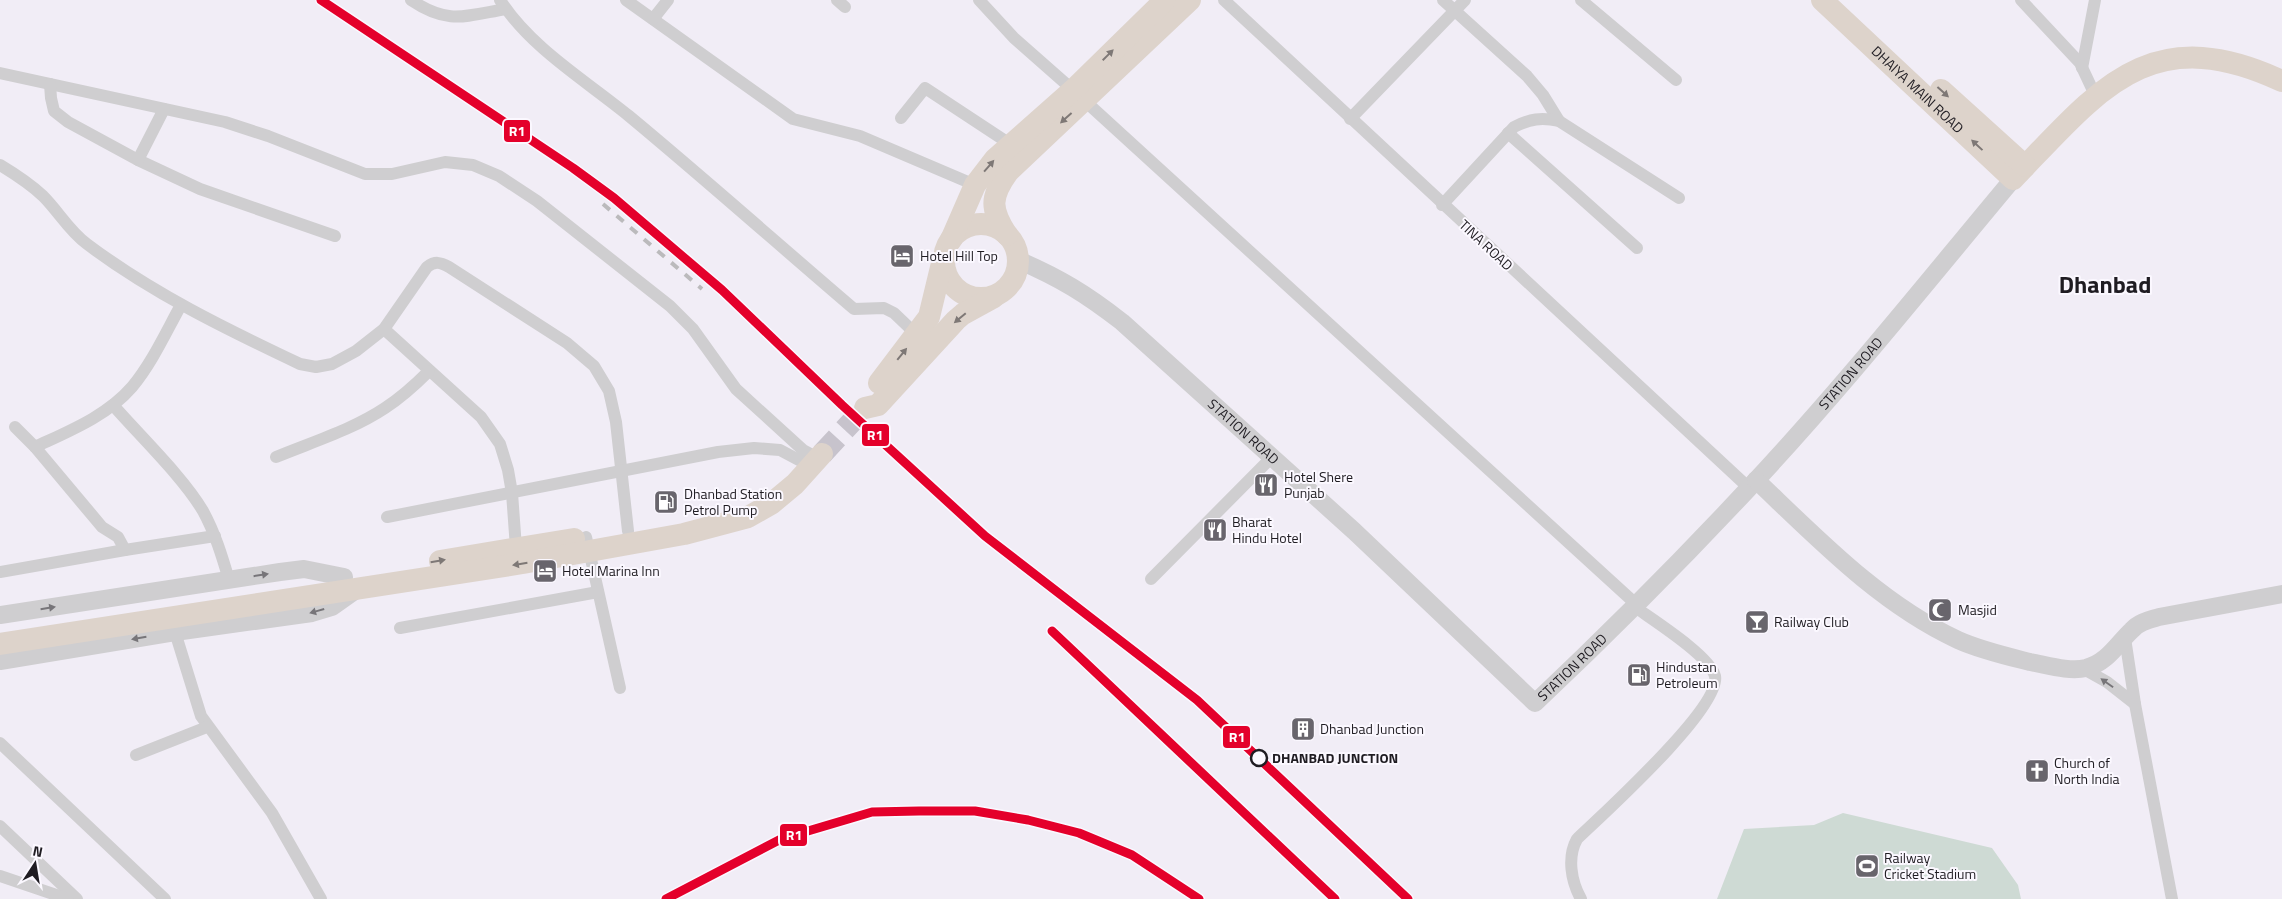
<svg xmlns="http://www.w3.org/2000/svg" width="2282" height="899" viewBox="0 0 2282 899" font-family="'Titillium Web',sans-serif">
<rect width="100%" height="100%" fill="#f1edf6"/>
<!-- green -->
<path fill="#cedad4" d="M1843,813L1992,848L2018,885L2021,899H1717L1744,829L1814,825Z"/>
<g fill="none" stroke-linecap="round" stroke-linejoin="round">
<!-- highway-tunnel -->
<path stroke="#c7c3cc" stroke-width="22" stroke-dasharray="22 11" stroke-linecap="butt" d="M822,454L861,412"/>
<!-- street -->
<g stroke="#cfced0" stroke-width="12">
<path d="M411,0C448,25 465,16 506,9"/>
<path d="M500,0C531,48 585,80 629,116C705,179 779,245 854,309L884,308L894,313L917,335"/>
<path d="M626,0L793,119L860,136L975,185"/>
<path d="M837,0L845,7"/>
<path d="M979,0L1014,38L1073,90"/>
<path d="M1224,0L1749,488"/>
<path d="M1443,0L1527,76L1543,95L1559,121"/>
<path d="M1581,0L1676,80"/>
<path d="M2021,0L2080,63L2095,95"/>
<path d="M653,19L668,0"/>
<path d="M2082,68L2095,0"/>
<path d="M0,73L225,122L268,136L365,174H392L445,162L473,165L499,176L537,201L670,306L693,329L736,389L803,450L818,458"/>
<path d="M50,84L51,98L54,111L68,122L138,160L200,189L335,236"/>
<path d="M1085,101L1637,605"/>
<path d="M901,118L925,88L1010,144"/>
<path d="M1350,119L1465,0"/>
<path d="M1508,133L1637,248"/>
<path d="M138,160L164,109"/>
<path d="M0,165C15,174 30,184 43,196C59,212 69,231 87,244C152,293 226,329 300,364L316,367L332,364L356,351L384,329L427,267C435,261 440,262 449,267L567,343L594,366L609,391L616,422L628,531"/>
<path d="M1442,205L1514,127C1530,119 1541,117 1559,121L1679,198"/>
<path d="M384,329L481,417L500,444L508,470L512,493L516,548"/>
<path d="M113,405C140,436 183,477 203,511C215,533 222,556 229,580"/>
<path d="M35,447C69,431 107,416 132,387C152,363 166,332 181,305"/>
<path d="M276,457C312,442 352,430 385,408C402,397 415,385 429,371"/>
<path d="M387,517L718,452L754,448L780,450L812,467"/>
<path d="M586,537L620,688"/>
<path d="M125,550L215,536"/>
<path d="M0,572L125,550L118,537L102,527L35,447L15,427"/>
<path d="M1151,579L1273,456"/>
<path d="M400,628L598,592"/>
<path d="M175,632L201,716L272,813L321,899"/>
<path d="M2082,668L2107,682L2135,704L2125,638"/>
<path d="M2135,704L2172,899"/>
<path d="M0,743L165,899"/>
<path d="M136,755L207,727"/>
<path d="M0,826L77,899"/>
<path d="M0,876L68,899"/>
<path d="M1581,899C1571,881 1567,857 1577,839C1602,815 1722,707 1715,676C1710,656 1653,620 1635,607"/>
</g>
<!-- secondary -->
<g stroke="#cfced0" stroke-width="18">
<path id="s1" d="M1018,260C1060,278 1086,294 1122,322L1354,531L1535,703C1608,634 1679,563 1748,489C1841,390 1926,283 2013,179"/>
<path d="M1756,480C1817,538 1880,604 1958,640C1980,650 2006,656 2030,662C2047,665 2069,672 2086,668C2108,662 2117,644 2132,630C2139,622 2149,620 2159,617L2282,594"/>
<path d="M0,615L280,572L304,569L344,577"/>
<path d="M0,661L175,632L312,613L332,607L356,590"/>
</g>
<!-- highway -->
<g stroke="#ddd3cb" stroke-width="22">
<path id="s2" d="M1822,0L2013,179C2099,90 2149,19 2282,81"/>
<path d="M1941,90L2025,166"/>
<circle cx="981" cy="261" r="37"/>
<path d="M1007,235C990,209 990,197 1008,172L1190,0"/>
<path d="M951,240L975,185L995,159L1073,90L1165,0"/>
<path d="M879,383L929,317L943,259"/>
<path d="M865,408L878,405L956,320L963,314L994,297"/>
<path d="M440,561L574,539"/>
<path d="M0,644L523,563L684,534L748,517L771,504L795,484L822,454"/>
</g>
<!-- rail -->
<g stroke="#bbbabc" stroke-width="4" stroke-dasharray="9 9" stroke-linecap="butt">
<path d="M603,204L702,289"/>
<path d="M985,536L1197,700L1408,899"/>
<path d="M666,899L781,839L872,812L919,811H975L1028,820L1079,833L1132,855L1199,899"/>
</g>
<defs>
<g id="rail-1">
<path d="M321,0L573,168L614,198L722,290L842,405L985,536L1197,700L1408,899"/>
<path d="M1052,631L1335,899"/>
<path d="M666,899L781,839L872,812L919,811H975L1028,820L1079,833L1132,855L1199,899"/>
</g>
</defs>
<!-- rail-1 casing -->
<use href="#rail-1" stroke="#fbf8ff" stroke-width="12"/>
<!-- rail-1 -->
<use href="#rail-1" stroke="#e4002b" stroke-width="9"/>
</g>
<!-- one-way arrows -->
<defs><path id="oneway-solid" d="M-6-.8H1V-3.2L6.5 0L1 3.2V.8H-6Z" transform="scale(1.25)"/></defs>
<g fill="#7e7876">
<use href="#oneway-solid" transform="translate(1108 55) rotate(-45)"/>
<use href="#oneway-solid" transform="translate(1943 92) rotate(42)"/>
<use href="#oneway-solid" transform="translate(1066 118) rotate(138)"/>
<use href="#oneway-solid" transform="translate(1977 145) rotate(-137)"/>
<use href="#oneway-solid" transform="translate(989 166) rotate(-49)"/>
<use href="#oneway-solid" transform="translate(960 318) rotate(140)"/>
<use href="#oneway-solid" transform="translate(902 354) rotate(-51)"/>
<use href="#oneway-solid" transform="translate(438 561) rotate(-10)"/>
<use href="#oneway-solid" transform="translate(520 564) rotate(171)"/>
</g>
<g fill="#777579">
<use href="#oneway-solid" transform="translate(261 575) rotate(-9)"/>
<use href="#oneway-solid" transform="translate(48 608) rotate(-9)"/>
<use href="#oneway-solid" transform="translate(317 611) rotate(164)"/>
<use href="#oneway-solid" transform="translate(139 638) rotate(170)"/>
<use href="#oneway-solid" transform="translate(2107 683) rotate(-145)"/>
</g>
<!-- icons -->
<defs>
<symbol id="hotel-square" viewBox="-11 -11 22 22"><rect x="-9" y="-9" width="18" height="18" rx="4" fill="#68656c" stroke="#fbf8ff"/><path d="M-6-4.5h1.5V1H6V5H4.5V3h-9V5H-6ZM-4 0a1.8 1.8 0 1 1 3.6 0ZM.5 0V-2.5h3Q6-2.5 6 0Z" fill="#fff"/></symbol>
<symbol id="restaurant-square" viewBox="-11 -11 22 22"><rect x="-9" y="-9" width="18" height="18" rx="4" fill="#68656c" stroke="#fbf8ff"/><path d="M-5-6h1v4h1v-4h1v4h1v-4h1v5L-1.5 .5V6h-2V.5L-5-1ZM5-6V6H3V1.5H1.5Q1.5-4 5-6Z" fill="#fff"/></symbol>
<symbol id="fuel-square" viewBox="-11 -11 22 22"><rect x="-9" y="-9" width="18" height="18" rx="4" fill="#68656c" stroke="#fbf8ff"/><path d="M-5.5-6h7V0h2V4h1.3V-2.5L3-4.5l.8-.8L6-3V5H2.5V1h-1V6h-7ZM-4.2-4.7v3.2H.2V-4.7Z" fill="#fff"/></symbol>
<symbol id="mosque-square" viewBox="-11 -11 22 22"><rect x="-9" y="-9" width="18" height="18" rx="4" fill="#68656c" stroke="#fbf8ff"/><path d="M3.5-4.9A6 6 0 1 0 3.5 4.9A5 5 0 1 1 3.5-4.9Z" fill="#fff"/></symbol>
<symbol id="bar-square" viewBox="-11 -11 22 22"><rect x="-9" y="-9" width="18" height="18" rx="4" fill="#68656c" stroke="#fbf8ff"/><path d="M-6-5H6L.8 .8V4.5H3.5V6h-7V4.5H-.8V.8Z" fill="#fff"/></symbol>
<symbol id="building-square" viewBox="-11 -11 22 22"><rect x="-9" y="-9" width="18" height="18" rx="4" fill="#68656c" stroke="#fbf8ff"/><path d="M-4-6H4V6H1V3H-1V6H-4ZM-2.5-4.3h1.7v1.8h-1.7ZM.8-4.3h1.7v1.8H.8ZM-2.5-1h1.7V.8h-1.7ZM.8-1h1.7V.8H.8Z" fill="#fff"/></symbol>
<symbol id="church-square" viewBox="-11 -11 22 22"><rect x="-9" y="-9" width="18" height="18" rx="4" fill="#68656c" stroke="#fbf8ff"/><path d="M-1.2-6h2.4v3.5h3.3v2.4h-3.3V6h-2.4V-.1h-3.3v-2.4h3.3Z" fill="#fff"/></symbol>
<symbol id="stadium-square" viewBox="-11 -11 22 22"><rect x="-9" y="-9" width="18" height="18" rx="4" fill="#68656c" stroke="#fbf8ff"/><path d="M0-5a6.5 5 0 1 0 0 10a6.5 5 0 1 0 0-10ZM-3.5-1.8h7v3.6h-7Z" fill="#fff"/></symbol>
</defs>
<g fill-rule="evenodd">
<use href="#hotel-square" x="888" y="242" width="28" height="28"/>
<use href="#restaurant-square" x="1252" y="471" width="28" height="28"/>
<use href="#fuel-square" x="652" y="488" width="28" height="28"/>
<use href="#restaurant-square" x="1201" y="516" width="28" height="28"/>
<use href="#hotel-square" x="531" y="557" width="28" height="28"/>
<use href="#mosque-square" x="1926" y="596" width="28" height="28"/>
<use href="#bar-square" x="1743" y="608" width="28" height="28"/>
<use href="#fuel-square" x="1625" y="661" width="28" height="28"/>
<use href="#building-square" x="1289" y="715" width="28" height="28"/>
<use href="#church-square" x="2023" y="757" width="28" height="28"/>
<use href="#stadium-square" x="1853" y="852" width="28" height="28"/>
</g>
<!-- markers -->
<circle fill="#fbf8ff" stroke="#1f1c22" stroke-width="2.5" cx="1259" cy="758" r="8"/>
<g text-anchor="middle" stroke-width="4" stroke-linejoin="round" paint-order="stroke">
<!-- street labels -->
<g font-size="14" fill="#1f1c22" stroke="#fbf8ff">
<text dy="5" stroke="none"><textPath href="#s2" startOffset="131">DHAIYA MAIN ROAD</textPath></text>
<text transform="translate(1486 245) rotate(43)" y="5">TINA ROAD</text>
<text dy="5" stroke="none"><textPath href="#s1" startOffset="1140">STATION ROAD</textPath></text>
<text dy="5" stroke="none"><textPath href="#s1" startOffset="285">STATION ROAD</textPath></text>
<text dy="5" stroke="none"><textPath href="#s1" startOffset="735">STATION ROAD</textPath></text>
</g>
<!-- poi labels -->
<g font-size="14" fill="#1f1c22" stroke="#fbf8ff" text-anchor="start">
<text x="920" y="261">Hotel Hill Top</text>
<text x="1284" y="482">Hotel Shere<tspan x="1284" dy="16">Punjab</tspan></text>
<text x="684" y="499">Dhanbad Station<tspan x="684" dy="16">Petrol Pump</tspan></text>
<text x="1232" y="527">Bharat<tspan x="1232" dy="16">Hindu Hotel</tspan></text>
<text x="562" y="576">Hotel Marina Inn</text>
<text x="1958" y="615">Masjid</text>
<text x="1774" y="627">Railway Club</text>
<text x="1656" y="672">Hindustan<tspan x="1656" dy="16">Petroleum</tspan></text>
<text x="1320" y="734">Dhanbad Junction</text>
<text x="2054" y="768">Church of<tspan x="2054" dy="16">North India</tspan></text>
<text x="1884" y="863">Railway<tspan x="1884" dy="16">Cricket Stadium</tspan></text>
</g>
<!-- stop labels -->
<g font-size="14" font-weight="bold" fill="#1f1c22" stroke="#fbf8ff" text-anchor="start">
<text x="1272" y="763">DHANBAD JUNCTION</text>
</g>
<!-- town labels -->
<g font-size="24" font-weight="bold" fill="#1f1c22" stroke="#fbf8ff">
<text x="2105" y="293">Dhanbad</text>
</g>
</g>
<g stroke="#fbf8ff" stroke-width="2">
<rect x="503" y="119" width="28" height="24" rx="5" fill="#e4002b"/>
<rect x="861" y="423" width="29" height="24" rx="5" fill="#e4002b"/>
<rect x="1222" y="725" width="29" height="24" rx="5" fill="#e4002b"/>
<rect x="779" y="823" width="29" height="24" rx="5" fill="#e4002b"/>
</g>
<g font-size="14" text-anchor="middle" font-weight="bold" fill="#fff">
<text x="517" y="136">R1</text>
<text x="875" y="440">R1</text>
<text x="1237" y="742">R1</text>
<text x="794" y="840">R1</text>
</g>
<!-- north arrow -->
<g transform="translate(35 864) rotate(12)" stroke="#fbf8ff" stroke-width="4" paint-order="stroke">
<path d="M0-4L9 19L0 12L-9 19Z" fill="#1f1c22"/>
<text y="-8" font-size="14" font-weight="bold" text-anchor="middle" fill="#1f1c22">N</text>
</g>
</svg>
